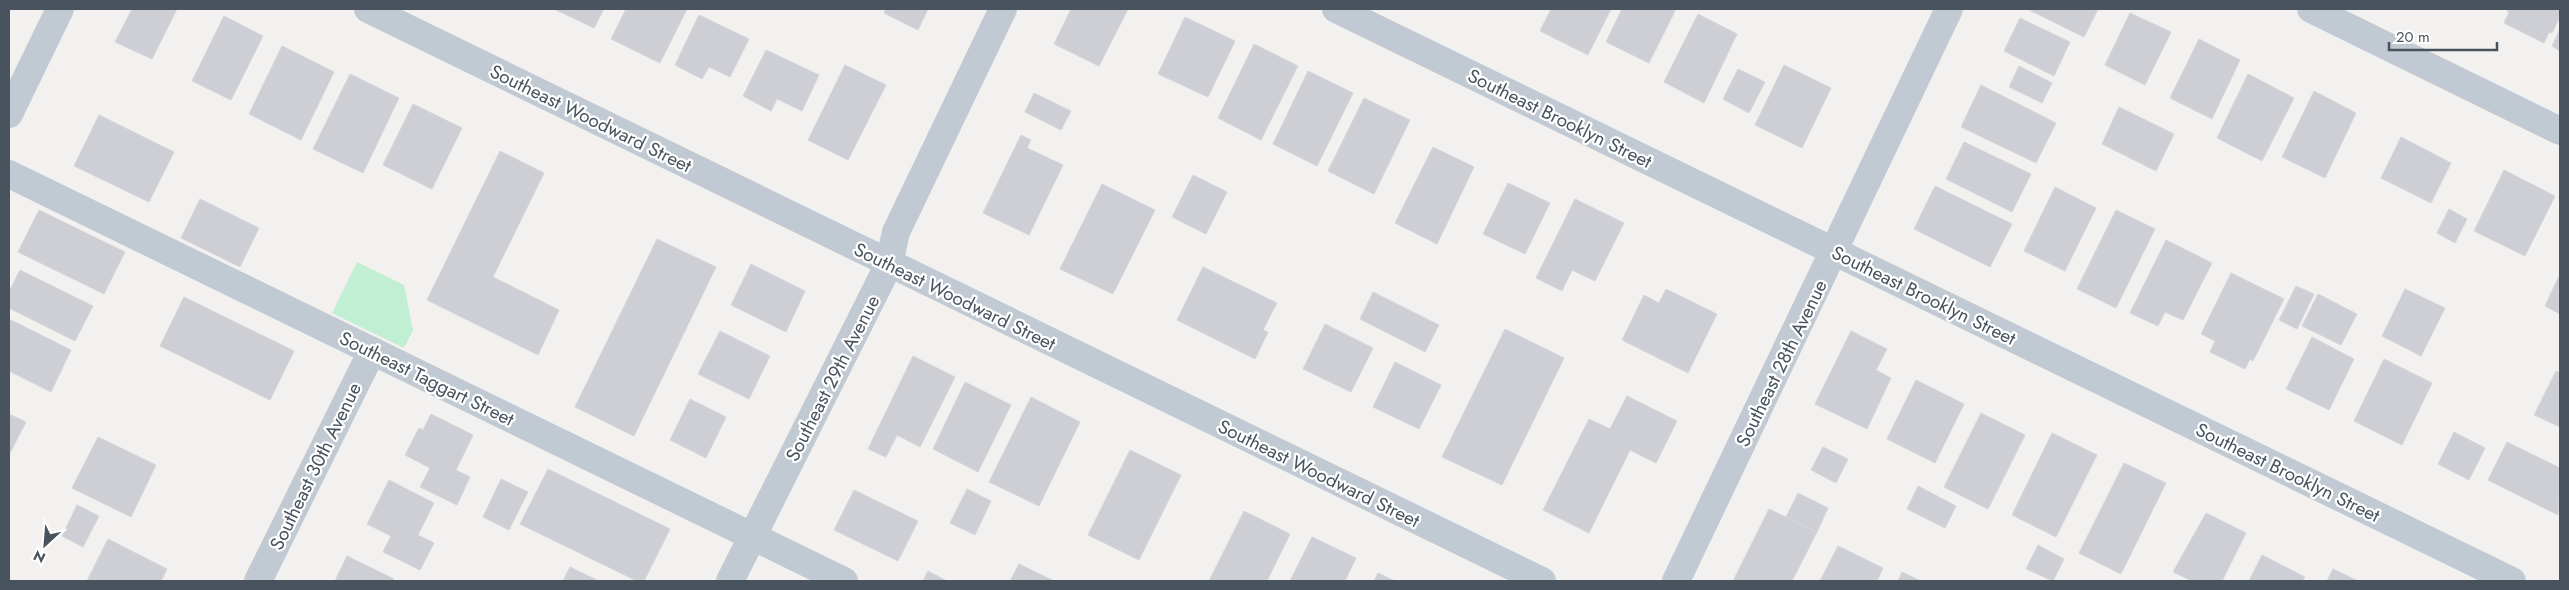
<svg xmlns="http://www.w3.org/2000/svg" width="2569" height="590" viewBox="0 0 2569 590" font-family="Jost,sans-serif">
<rect width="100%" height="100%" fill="#f3f0f0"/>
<!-- green -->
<path fill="#c0efd3" d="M357,262L404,285L413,330L404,348L332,313Z"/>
<!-- building -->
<g fill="#cdcfd5" stroke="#d4d6db">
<path d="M132,9H177L152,59L115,42Z"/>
<path d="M554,9H604L594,28Z"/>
<path d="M626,9H687L660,63L611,39Z"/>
<path d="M886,9H928L918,30L884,13Z"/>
<path d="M1071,9H1128L1099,66L1054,44Z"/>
<path d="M1551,9H1611L1588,55L1540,31Z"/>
<path d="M1622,9H1676L1649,63L1606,42Z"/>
<path d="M2027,9H2098L2084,37Z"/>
<path d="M2508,9H2560V17L2552,33L2549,32L2544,43L2504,23L2509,12L2507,11Z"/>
<path d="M2130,13L2171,32L2145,85L2105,65Z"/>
<path d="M1698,14L1737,34L1704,103L1664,82Z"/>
<path d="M699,15L749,39L730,77L709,67L702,79L675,65Z"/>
<path d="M224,16L263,36L231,100L192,81Z"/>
<path d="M1185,17L1235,41L1208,97L1158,74Z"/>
<path d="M2020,18L2070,42L2054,76L2004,51Z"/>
<path d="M2560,29V51L2552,46Z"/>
<path d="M2199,39L2240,60L2212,119L2170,98Z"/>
<path d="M1254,44L1298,66L1261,140L1218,118Z"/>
<path d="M282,46L334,72L301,140L249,114Z"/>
<path d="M766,50L819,75L802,111L777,99L771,111L743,96Z"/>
<path d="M845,65L886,85L848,160L808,140Z"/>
<path d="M1784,65L1831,88L1802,148L1755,125Z"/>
<path d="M2019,66L2052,83L2042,103L2009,87Z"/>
<path d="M1738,69L1765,82L1749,113L1723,99Z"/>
<path d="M1308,71L1353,93L1317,166L1273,144Z"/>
<path d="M350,74L399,98L363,173L313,149Z"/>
<path d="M2248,74L2294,98L2262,161L2217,138Z"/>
<path d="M1981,85L2056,123L2036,163L1961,127Z"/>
<path d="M2314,91L2356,113L2325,178L2282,157Z"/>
<path d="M1034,93L1071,111L1061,130L1025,112Z"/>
<path d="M1364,98L1410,120L1374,194L1328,171Z"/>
<path d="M413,104L462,128L432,189L383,165Z"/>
<path d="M2119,107L2174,134L2156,171L2102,144Z"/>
<path d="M99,115L174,152L149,202L74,166Z"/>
<path d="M1021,135L1031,140L1027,148L1063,165L1029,235L983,213Z"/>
<path d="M2401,137L2451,163L2431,203L2381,178Z"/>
<path d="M1964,142L2031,174L2012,212L1946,179Z"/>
<path d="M1433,147L1474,167L1437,244L1395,223Z"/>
<path d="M500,151L544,173L493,277L559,310L538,355L427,300Z"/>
<path d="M2504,170L2555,196L2525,256L2474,231Z"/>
<path d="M1193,175L1227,192L1206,234L1172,217Z"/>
<path d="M1508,183L1550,203L1525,254L1483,234Z"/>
<path d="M1102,184L1155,210L1113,294L1060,269Z"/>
<path d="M1935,186L2012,224L1990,267L1914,229Z"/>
<path d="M2055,187L2096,208L2065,271L2024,251Z"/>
<path d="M200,199L259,228L240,267L181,238Z"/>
<path d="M1575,199L1624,223L1595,281L1572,270L1562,291L1536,278Z"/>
<path d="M2449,209L2467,219L2455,243L2437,233Z"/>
<path d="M39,210L125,252L104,294L18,252Z"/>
<path d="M2116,210L2155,229L2116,308L2077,289Z"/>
<path d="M657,239L716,267L634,436L575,407Z"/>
<path d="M2166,240L2212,263L2183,320L2165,312L2158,326L2130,313Z"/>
<path d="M751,264L805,291L786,332L731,305Z"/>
<path d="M1203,267L1277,303L1263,330L1268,332L1255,359L1177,320Z"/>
<path d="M20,270L93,306L75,341L9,308V292Z"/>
<path d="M2231,273L2284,299L2253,361L2250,359L2245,369L2210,352L2215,341L2201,334Z"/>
<path d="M2559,276L2560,277V314L2545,306Z"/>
<path d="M2296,286L2314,294L2297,329L2279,320Z"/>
<path d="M1666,289L1717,314L1688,373L1622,340L1644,295L1659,303Z"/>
<path d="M2405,289L2445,308L2421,356L2382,336Z"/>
<path d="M1373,292L1439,325L1425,352L1360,319Z"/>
<path d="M2318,294L2357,314L2341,345L2302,326Z"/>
<path d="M184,297L294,351L270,400L160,346Z"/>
<path d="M9,319L71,350L51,392L9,371Z"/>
<path d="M1325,324L1373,348L1351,392L1303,369Z"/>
<path d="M1505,329L1564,358L1502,485L1442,457Z"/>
<path d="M720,331L770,356L749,399L698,374Z"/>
<path d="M1851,331L1887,349L1876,370L1891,378L1867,429L1815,404Z"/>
<path d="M2312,337L2354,359L2329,410L2286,389Z"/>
<path d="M913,356L955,377L920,447L897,435L886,457L868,449Z"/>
<path d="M2384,359L2432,383L2402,445L2354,421Z"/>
<path d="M1395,362L1441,385L1419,429L1373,407Z"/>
<path d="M2556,371L2560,373V427L2534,415Z"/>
<path d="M1916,380L1964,404L1935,463L1887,439Z"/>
<path d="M965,382L1011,405L978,472L933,449Z"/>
<path d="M1627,396L1677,421L1656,463L1630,450L1589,533L1543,510L1589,419L1610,429Z"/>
<path d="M1031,397L1080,422L1039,506L989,482Z"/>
<path d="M690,399L726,417L706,458L670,440Z"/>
<path d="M1981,413L2025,435L1988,509L1944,487Z"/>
<path d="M9,414L26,422L10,453H9Z"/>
<path d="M431,414L473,435L456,470L470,477L457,505L420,487L430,468L405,455L419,428L423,430Z"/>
<path d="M2454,432L2485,448L2469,480L2438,464Z"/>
<path d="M2052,433L2097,455L2056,537L2012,515Z"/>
<path d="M98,437L156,465L131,517L72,488Z"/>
<path d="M2507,442L2560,468L2558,515L2488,480Z"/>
<path d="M1823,447L1848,459L1836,483L1811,470Z"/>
<path d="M1130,450L1181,475L1139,560L1088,535Z"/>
<path d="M2124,463L2166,483L2121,574L2079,553Z"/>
<path d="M548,469L670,529L644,581H637L520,524Z"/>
<path d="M501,479L528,492L509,530L483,517Z"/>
<path d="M389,480L434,503L418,535L434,543L420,570L383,552L391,536L367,524Z"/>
<path d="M1918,486L1956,506L1945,528L1907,509Z"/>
<path d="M967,489L991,501L975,535L950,523Z"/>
<path d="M854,490L918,521L898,561L834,530Z"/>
<path d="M1798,493L1828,508L1817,532L1786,517Z"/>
<path d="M77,505L99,516L83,547L62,536Z"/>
<path d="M1769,509L1817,532L1792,581H1733Z"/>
<path d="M1244,511L1290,534L1267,581H1209Z"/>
<path d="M2206,513L2246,533L2222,581H2192L2173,572Z"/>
<path d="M1312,537L1356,558L1345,581H1290Z"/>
<path d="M108,539L167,569L161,581H87Z"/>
<path d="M2038,545L2064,559L2053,581L2026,569Z"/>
<path d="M1838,546L1883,568L1877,581H1820Z"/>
<path d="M2262,555L2305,577L2302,581H2249Z"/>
<path d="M347,556L394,579L393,581H335Z"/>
<path d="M1019,564L1054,581H1010Z"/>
<path d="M570,567L599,581H563Z"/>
<path d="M2333,569L2358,581H2327Z"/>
<path d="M928,571L947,581H923Z"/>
<path d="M1902,572L1921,581H1898Z"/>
<path d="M1378,573L1395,581H1374Z"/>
</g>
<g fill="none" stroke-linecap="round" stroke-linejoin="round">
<!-- minor -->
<g stroke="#c1cad2" stroke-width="28">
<path d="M368,9L1542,581"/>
<path d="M1336,9L2512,581"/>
<path d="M2311,9L2560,131"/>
<path d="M9,114L60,9"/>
<path d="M9,174L844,581"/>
<path d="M258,581L372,351"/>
<path d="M730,581L889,264L896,232L1003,9"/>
<path d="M1676,581L1949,9"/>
</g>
</g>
<g text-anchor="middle" stroke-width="4.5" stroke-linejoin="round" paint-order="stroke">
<!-- street labels -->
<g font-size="19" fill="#48535d" stroke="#fff">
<text transform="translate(591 118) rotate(26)" y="7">Southeast Woodward Street</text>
<text transform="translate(1560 118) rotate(26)" y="7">Southeast Brooklyn Street</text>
<text transform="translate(1924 295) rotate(26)" y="7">Southeast Brooklyn Street</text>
<text transform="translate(955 296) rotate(26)" y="7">Southeast Woodward Street</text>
<text transform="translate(1781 363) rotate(-64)" y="7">Southeast 28th Avenue</text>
<text transform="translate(427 378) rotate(26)" y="7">Southeast Taggart Street</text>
<text transform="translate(832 378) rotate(-63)" y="7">Southeast 29th Avenue</text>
<text transform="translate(315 466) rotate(-64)" y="7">Southeast 30th Avenue</text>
<text transform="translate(2288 472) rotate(26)" y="7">Southeast Brooklyn Street</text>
<text transform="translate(1319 473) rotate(26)" y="7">Southeast Woodward Street</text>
</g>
</g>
<!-- border -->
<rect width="2569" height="590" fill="none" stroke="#48535d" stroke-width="20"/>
<!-- north arrow -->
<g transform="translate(45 545) rotate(206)" stroke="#ffffff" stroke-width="4" paint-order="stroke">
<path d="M0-4L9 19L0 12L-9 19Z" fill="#48535d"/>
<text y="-8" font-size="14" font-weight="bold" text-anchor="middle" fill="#48535d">N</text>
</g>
<!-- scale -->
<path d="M2389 42v8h108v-8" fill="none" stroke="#48535d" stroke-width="2.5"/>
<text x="2396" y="42" font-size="15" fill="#48535d" stroke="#ffffff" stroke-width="4" paint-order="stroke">20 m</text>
</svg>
